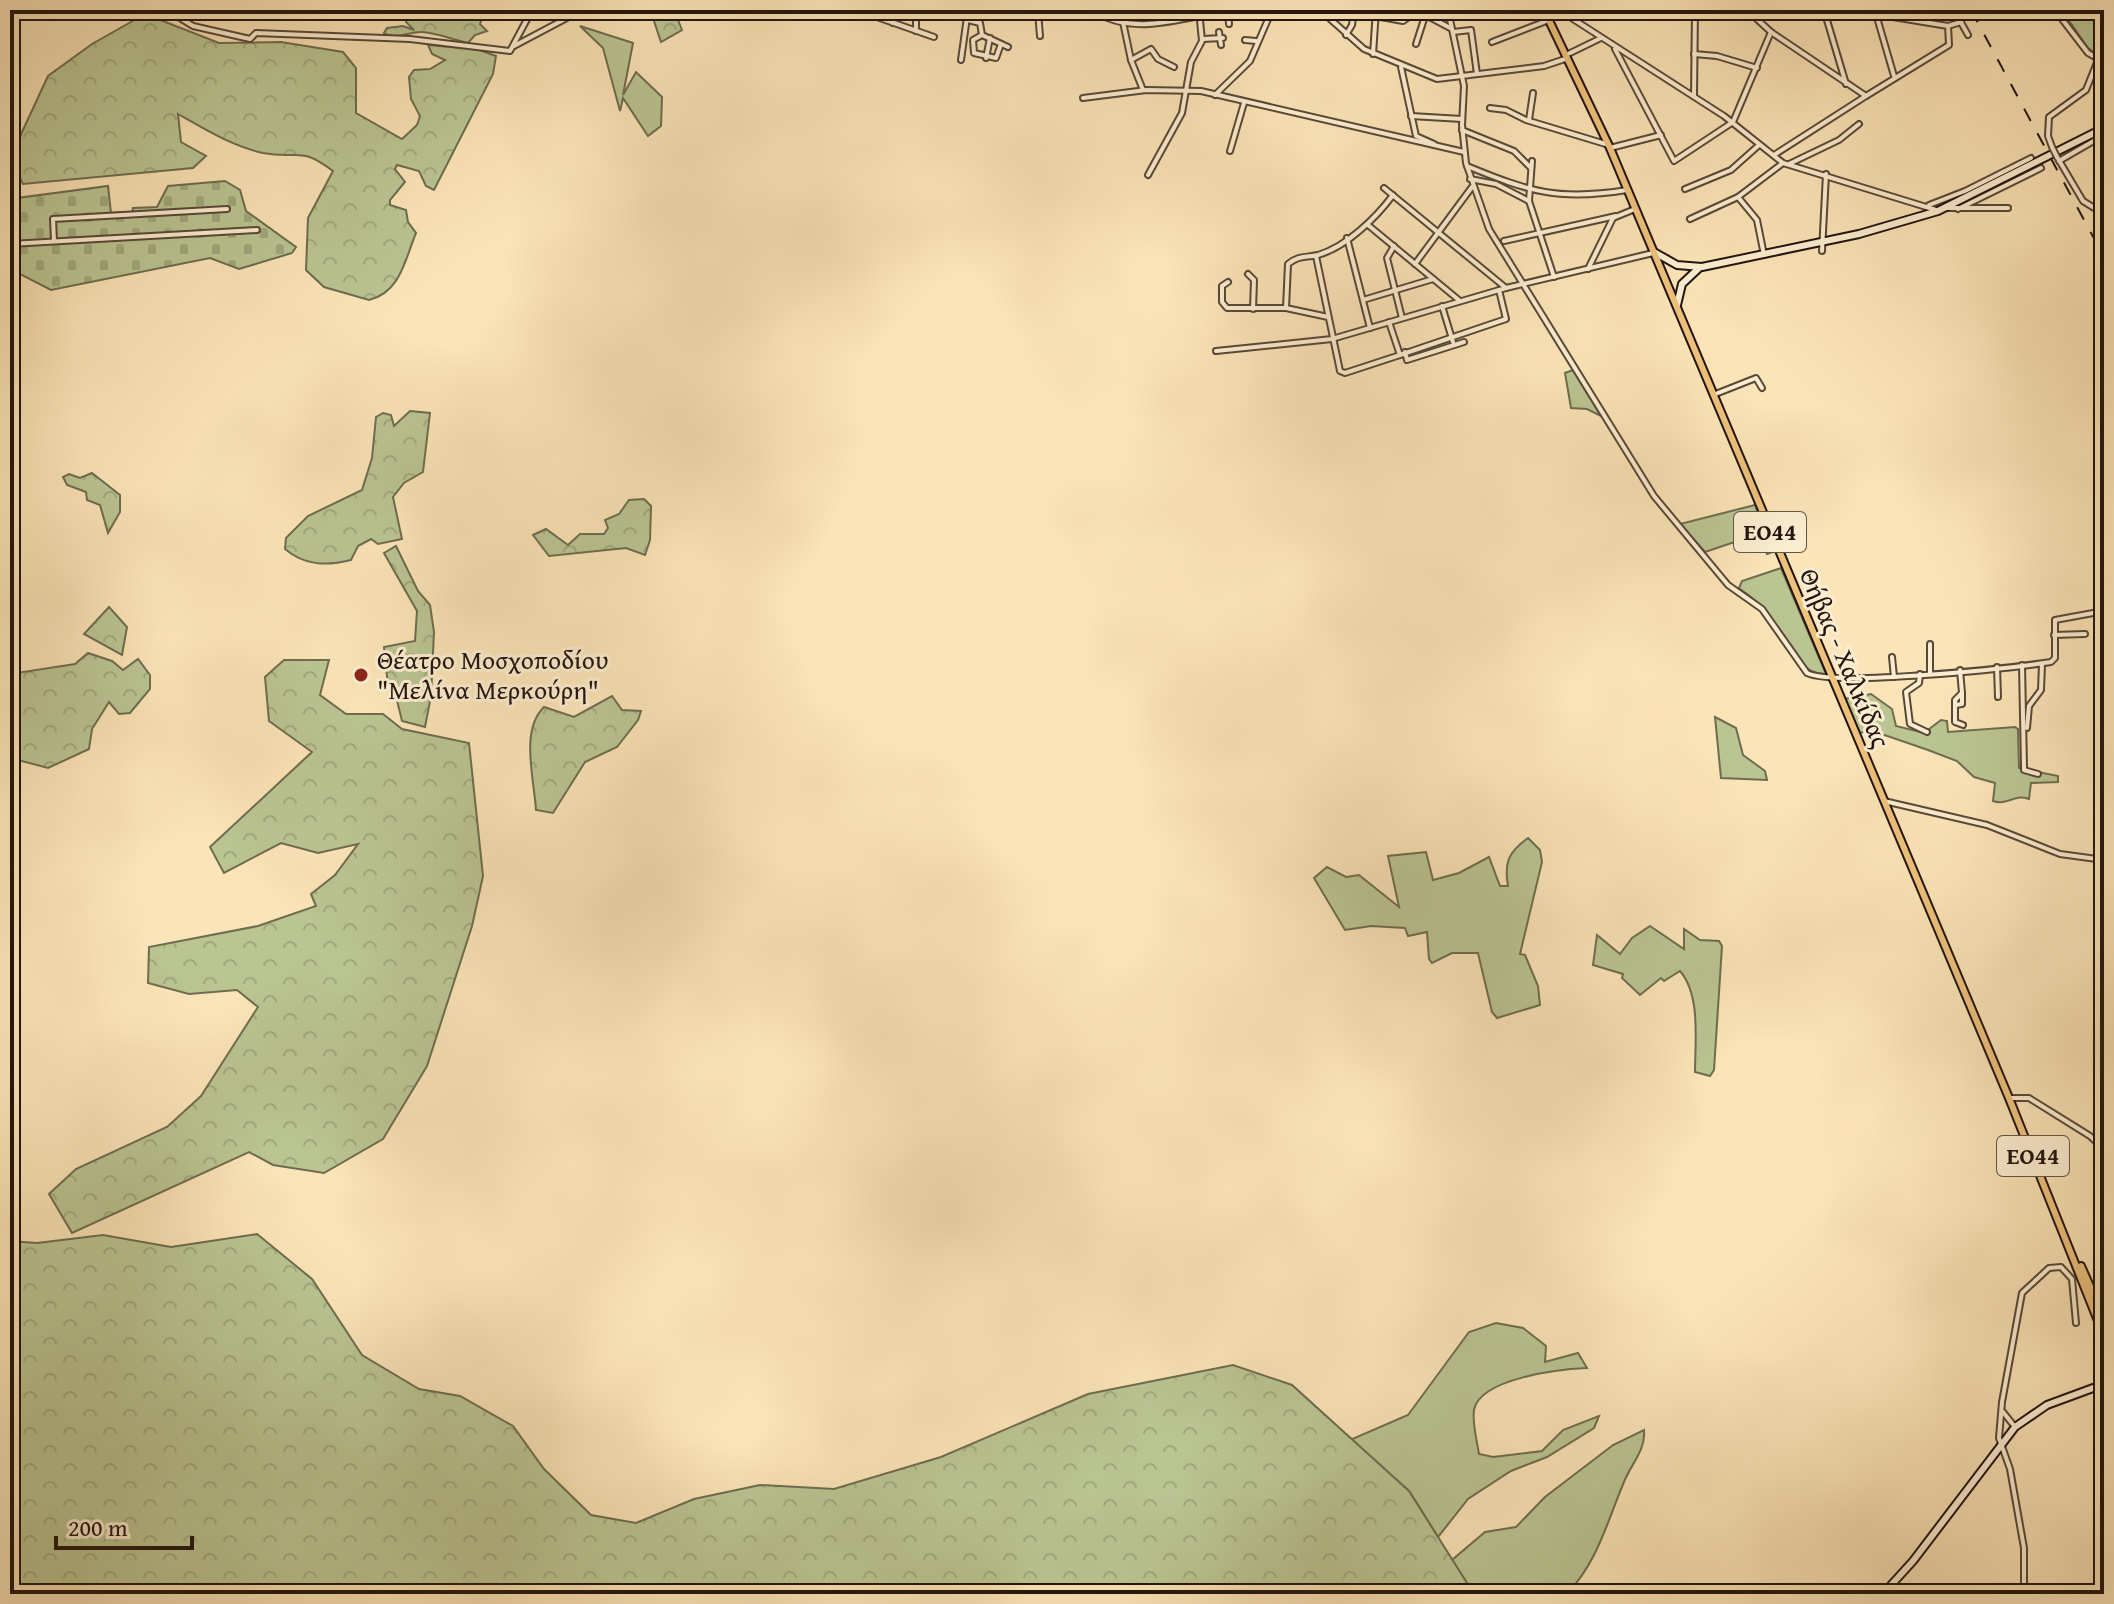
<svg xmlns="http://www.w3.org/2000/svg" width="2114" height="1604" viewBox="0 0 2114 1604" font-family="'Gentium Book Plus',serif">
<defs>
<pattern id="forest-crowns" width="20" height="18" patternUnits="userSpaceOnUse" patternTransform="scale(2)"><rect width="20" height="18" fill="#bac592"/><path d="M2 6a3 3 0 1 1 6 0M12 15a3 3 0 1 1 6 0" fill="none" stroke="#a0a87d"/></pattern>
<pattern id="cemetery-stones" width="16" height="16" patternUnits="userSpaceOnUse" patternTransform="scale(2)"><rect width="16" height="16" fill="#bac592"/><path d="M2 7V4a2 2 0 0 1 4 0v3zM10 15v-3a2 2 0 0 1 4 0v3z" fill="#a0a87d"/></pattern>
</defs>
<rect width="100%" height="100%" fill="#fbe4b7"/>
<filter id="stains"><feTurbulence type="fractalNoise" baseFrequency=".0025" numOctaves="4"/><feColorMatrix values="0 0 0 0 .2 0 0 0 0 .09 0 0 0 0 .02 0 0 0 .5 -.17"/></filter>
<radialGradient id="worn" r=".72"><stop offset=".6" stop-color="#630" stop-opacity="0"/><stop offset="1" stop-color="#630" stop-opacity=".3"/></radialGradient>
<!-- grass -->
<g fill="#bac592" stroke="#6e6c50" stroke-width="2">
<path d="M2104,10V59L2088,48L2063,12Z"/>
<path d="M580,26L633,43L623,95L636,72L662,97L661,126L648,136L623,98L620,111L603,48Z"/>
<path d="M1573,370L1601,416L1587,409L1571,408L1565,373Z"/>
<path d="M1755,505L1773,552L1767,554L1758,534L1705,552L1680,524Z"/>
<path d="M1781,568L1826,674C1795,676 1781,629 1764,609C1757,601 1748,595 1739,588L1742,581Z"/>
<path d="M1871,694L1892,709L1896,726L1924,733L1941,720L1947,721L1948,732L2015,727L2018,729L2019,768L2058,776V782L2031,783L2029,799C2017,793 2006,806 1993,801L1995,783L1974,777L1957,761L1928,750L1873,731L1858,733L1844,699Z"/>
<path d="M1715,717L1736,728L1743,755L1765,771L1767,780L1721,778Z"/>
<path d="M1528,838L1540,850L1542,862L1520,954L1525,955L1538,986L1540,1005L1497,1018L1492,1012L1478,953H1452L1432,963L1429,959L1427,932L1408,936L1405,928L1371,926L1345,930L1314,878L1327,867L1346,877L1359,875L1399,907L1388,856L1426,852L1433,880L1459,873L1489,857L1500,886H1508C1504,863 1508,852 1528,838Z"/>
<path d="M1650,926L1684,949V929L1700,940L1719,941L1722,946L1714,1070L1710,1076L1695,1072C1695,1042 1701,995 1680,971L1664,981L1661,978L1640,995L1622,978L1623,974L1593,965L1597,935L1620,954L1632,938Z"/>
<path d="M1496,1323L1523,1328L1546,1346L1545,1362L1578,1353L1587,1368C1561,1369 1480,1378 1474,1410C1472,1423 1477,1441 1479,1454L1493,1457L1542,1451L1563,1430L1599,1416L1594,1428L1547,1457L1511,1471L1468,1499L1438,1537L1409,1491L1350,1440L1408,1415L1469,1332Z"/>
<path d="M1644,1430C1646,1450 1631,1464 1624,1482C1607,1522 1598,1561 1567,1594H1474L1452,1560L1485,1532L1516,1527L1545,1497L1613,1445Z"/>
</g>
<!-- forest -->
<g fill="url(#forest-crowns)" stroke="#6e6c50" stroke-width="2">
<path d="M420,10H495L485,11L480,24L487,31L475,35L468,43C454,40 437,33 423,32C409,31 397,41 384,33L387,28L403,26L414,30L406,22L407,16Z"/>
<path d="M661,10H674L682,30L661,42L652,15Z"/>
<path d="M145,14L219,43L281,42L343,52L356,68V113L402,139L417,125L420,116L411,99L409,77L414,70L430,69L445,60L432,54L428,45L477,49L496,56L493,74L434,190L426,186L419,171L397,165L395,169L405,182L390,200V205L406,210L408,222L416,233C405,259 401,292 369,300L324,287L306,270L308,218L333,171C298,145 300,160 263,153C232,146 206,130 178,114L181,142L206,156L193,168L23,184L10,158L48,76L92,44Z"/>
<path d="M410,411L430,413L423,472L404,483L393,497L402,539L378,544L371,539L358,546L351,560C327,566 305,566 285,549L286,538L308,516L362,490L372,458L376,417L383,413L391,415L394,426Z"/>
<path d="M92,473L120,495V512L108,533L100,505L87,500L86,492L67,485L63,477L69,474L80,478Z"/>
<path d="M644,499L651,506L650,540L645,555L626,548L549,556L533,535L546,529L568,545L580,534H604L608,528L605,520L619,514L629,500Z"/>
<path d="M396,546L418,591L430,605L434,632L431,696L425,727L402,721L395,692L388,686L384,647L415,641L417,611L384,553Z"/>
<path d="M109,607L127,627L122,655L84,634Z"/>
<path d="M88,653L112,661L123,670L138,659L150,675V689L130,713L119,714L109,702L92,729L89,749L48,768L18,760L10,763V674L75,664Z"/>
<path d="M284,660H329L320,695L346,714H383L402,729L469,743L483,876L472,926L427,1066L383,1139L324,1173L273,1165L249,1152L72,1233L49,1194L76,1169L167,1127L201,1096L258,1007L237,990L189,994L148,983L149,947L258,926L316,906L311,894L335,875L358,844L318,853L281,843L224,873L210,847L312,752L269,721L265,677Z"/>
<path d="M612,696L622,710L641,711L638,720L617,747L585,762L553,813L536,810C534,778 520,730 544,707L574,717Z"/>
<path d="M257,1234L312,1279L362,1355L419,1389L460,1396L513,1426L544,1469L591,1515L636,1523L694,1499L760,1485L834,1489L941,1457L1088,1394L1233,1365L1292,1385L1409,1491L1474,1594H10V1241L37,1243L103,1235L171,1247Z"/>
</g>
<!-- cemetery -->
<path fill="url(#cemetery-stones)" stroke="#6e6c50" stroke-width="2" d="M225,181L240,190L246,211L296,247L292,253L239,269L210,258L51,290L10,269V199L108,186L111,213L132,212L133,208L157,207L168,186Z"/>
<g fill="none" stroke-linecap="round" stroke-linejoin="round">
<defs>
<g id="street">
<path d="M167,10L193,26L250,39L256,33L410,39L510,51L532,10"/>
<path d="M892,10L893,23"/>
<path d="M1092,10C1134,38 1184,17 1229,10"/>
<path d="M1249,10L1270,13"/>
<path d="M1320,10L1364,49L1437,79L1544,66L1568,58"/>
<path d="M1416,10L1452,29"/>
<path d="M1448,10L1464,86L1462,125L1466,163L1489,229L1654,496L1728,585L1762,609L1807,673C1835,687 2011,668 2051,662L2055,658V620L2104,611"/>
<path d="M1559,10L1724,116L1783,163L1936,210"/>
<path d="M1738,10H1780"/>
<path d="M1747,10L1771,32L1866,96L1949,45L1948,26"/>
<path d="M1824,10L1846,84"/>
<path d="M1850,10L1948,26L1961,22"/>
<path d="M1954,10L1968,35"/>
<path d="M2055,10L2088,53L2104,62"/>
<path d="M1228,11L1229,24"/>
<path d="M1038,12L1040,36"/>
<path d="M10,14L23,10"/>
<path d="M1876,14L1894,76"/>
<path d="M1375,16L1403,21L1417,11"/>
<path d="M1489,16L1506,15L1509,10"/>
<path d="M877,17L934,37"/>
<path d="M968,20L980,23L982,35L1008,47"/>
<path d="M1123,22L1131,60L1143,90"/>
<path d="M916,31V10"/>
<path d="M1219,32L1221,45"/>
<path d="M1453,32L1471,30L1477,74"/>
<path d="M982,35L973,40L974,53L996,58L1001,44"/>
<path d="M1346,35L1352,25L1354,10"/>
<path d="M1202,39L1223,38"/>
<path d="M1245,40L1256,41"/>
<path d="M1492,42L1549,20"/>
<path d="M1416,44L1425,16"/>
<path d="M514,46L582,10"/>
<path d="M1615,49L1674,161L1733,122L1771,32"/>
<path d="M1373,54L1376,10"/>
<path d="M1694,54L1717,56L1757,68"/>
<path d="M1566,55L1601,38"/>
<path d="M986,58L990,38"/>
<path d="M961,60L968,10"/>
<path d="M1131,60L1151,49L1158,59L1174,67"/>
<path d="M1401,67L1416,136L1434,144"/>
<path d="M1215,95L1250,61L1272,10"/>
<path d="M1694,96L1695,10"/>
<path d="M1083,98L1146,90L1201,91L1464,152"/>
<path d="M1490,108L1506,110L1526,120L1609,145"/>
<path d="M1411,116L1462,119"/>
<path d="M1529,120L1533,93"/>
<path d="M1462,130L1514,151L1531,168"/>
<path d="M2052,147L2048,136L2049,117L2086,90L2098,60"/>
<path d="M1610,148L1661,135"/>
<path d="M1230,151L1244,103"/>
<path d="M1774,155L1866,96"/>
<path d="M2057,157L2083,201L2104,214"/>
<path d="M1532,161L1529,201L1554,277"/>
<path d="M2059,161L2104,135"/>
<path d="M1789,164L1839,140L1859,124"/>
<path d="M1467,166C1530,192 1559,201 1627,190"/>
<path d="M1148,175L1182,113L1191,62L1202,41L1199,10"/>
<path d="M1470,179L1496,184L1529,201"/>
<path d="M1384,188L1506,288"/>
<path d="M1685,189L1731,170L1759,145"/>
<path d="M1738,197L1757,220L1764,255"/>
<path d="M1929,205L1965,191L2031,158"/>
<path d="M1947,208H2008"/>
<path d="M1958,209L2041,168"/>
<path d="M1690,219L1738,197L1783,163"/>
<path d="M1368,225L1460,301"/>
<path d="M1347,238L1370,328"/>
<path d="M54,241L53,219L227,209"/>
<path d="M1504,241L1616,216"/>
<path d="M10,244L257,230"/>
<path d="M1394,246L1387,258L1402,318"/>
<path d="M1822,251L1826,174"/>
<path d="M1316,256L1340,371L1345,373L1400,355"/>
<path d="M1415,264L1472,187"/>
<path d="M1588,269L1613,218L1635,209"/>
<path d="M1248,274L1254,280L1253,309"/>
<path d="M1228,282L1222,286V302L1227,308H1286L1328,317"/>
<path d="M1363,300L1433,279"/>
<path d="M1442,306L1453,342"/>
<path d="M1286,308L1288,264C1299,255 1305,258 1318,255C1346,247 1376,218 1393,195"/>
<path d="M1389,322L1400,355L1506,319L1499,290"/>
<path d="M1216,351L1332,339L1506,288L1653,253"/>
<path d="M1405,352L1407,360L1464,342"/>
<path d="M1713,395L1756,378L1762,388"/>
<path d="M2054,635L2085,634"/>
<path d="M1930,644V673"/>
<path d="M1892,657L1894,677"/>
<path d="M2022,665L2024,766V770L2038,774"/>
<path d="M1997,667L1998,697"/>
<path d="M1960,670L1962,693L1955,700V722L1963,725"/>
<path d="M1920,674L1919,683L1906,692L1910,724L1927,732"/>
<path d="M1955,705L1962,704V693"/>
<path d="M2027,728L2029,706L2041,690L2042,664"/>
<path d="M1884,801L1987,825L2060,854L2104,860"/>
<path d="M2009,1098H2029L2090,1136L2104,1149"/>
<path d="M2003,1412L2015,1427"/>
<path d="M2024,1594V1548L2010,1469L1999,1438L2002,1402L2022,1293L2049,1268L2061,1267L2072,1279L2076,1323"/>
</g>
<g id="secondary">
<path d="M1546,15L1558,10"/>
<path d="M1654,252L1677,265L1702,267L1859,234L1938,211L2104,128"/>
<path d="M1677,305L1682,284L1699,268"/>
<path d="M1883,1594L1913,1561L2015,1427L2047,1405L2104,1384"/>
</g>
<g id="primary">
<path d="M1544,10L1610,148L2009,1098L2104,1336"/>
<path d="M2081,1266L2104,1318"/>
</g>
</defs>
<!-- street casing -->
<use href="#street" stroke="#584838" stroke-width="8"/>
<!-- secondary casing -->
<use href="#secondary" stroke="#22140e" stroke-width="10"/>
<!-- primary casing -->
<use href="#primary" stroke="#22140e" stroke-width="10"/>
<!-- street -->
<use href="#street" stroke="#fcedd0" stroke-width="4"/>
<!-- secondary -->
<use href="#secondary" stroke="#fcedd0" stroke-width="6"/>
<!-- primary -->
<use href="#primary" stroke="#eec27c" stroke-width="6"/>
<!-- rail -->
<path stroke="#22140e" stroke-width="2" stroke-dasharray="14 14" stroke-linecap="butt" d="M1971,10L2104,257"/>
<defs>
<path id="street-bridge" d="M2052,147L2057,157"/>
</defs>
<!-- street-bridge casing -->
<use href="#street-bridge" stroke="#584838" stroke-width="8" stroke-linecap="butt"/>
<!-- street-bridge -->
<use href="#street-bridge" stroke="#fcedd0" stroke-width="4"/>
</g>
<!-- markers -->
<circle fill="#8f2418" stroke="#fcedd0" stroke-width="3" cx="361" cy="675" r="8"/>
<g text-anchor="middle" stroke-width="6" stroke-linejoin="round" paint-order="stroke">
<!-- shield labels -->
<g fill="#fcedd0" stroke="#635548" stroke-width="2">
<rect x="1734" y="512" width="72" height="40" rx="6"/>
<rect x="1997" y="1136" width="72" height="40" rx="6"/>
</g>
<g font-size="24" font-weight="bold" fill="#22140e">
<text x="1770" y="540">ΕΟ44</text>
<text x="2033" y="1164">ΕΟ44</text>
</g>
<!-- street labels -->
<g font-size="26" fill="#22140e" stroke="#fcedd0">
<text transform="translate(1845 658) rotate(67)" y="9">Θήβας - Χαλκίδας</text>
</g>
<!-- poi labels -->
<g font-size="26" fill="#22140e" stroke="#fcedd0" text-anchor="start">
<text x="377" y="669">Θέατρο Μοσχοποδίου<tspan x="377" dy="30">"Μελίνα Μερκούρη"</tspan></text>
</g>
</g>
<!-- margin -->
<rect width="2114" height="1604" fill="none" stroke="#fbe4b7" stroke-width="40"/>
<rect x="12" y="12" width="2090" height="1580" fill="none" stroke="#22140e" stroke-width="4"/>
<rect x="20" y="20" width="2074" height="1564" fill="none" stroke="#22140e" stroke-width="2"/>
<!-- scale -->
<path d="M56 1536v12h136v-12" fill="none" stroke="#22140e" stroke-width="4"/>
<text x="68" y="1536" font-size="24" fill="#22140e" stroke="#fcedd0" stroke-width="6" paint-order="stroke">200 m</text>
<rect width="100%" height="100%" filter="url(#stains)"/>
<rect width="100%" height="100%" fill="url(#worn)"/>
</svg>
